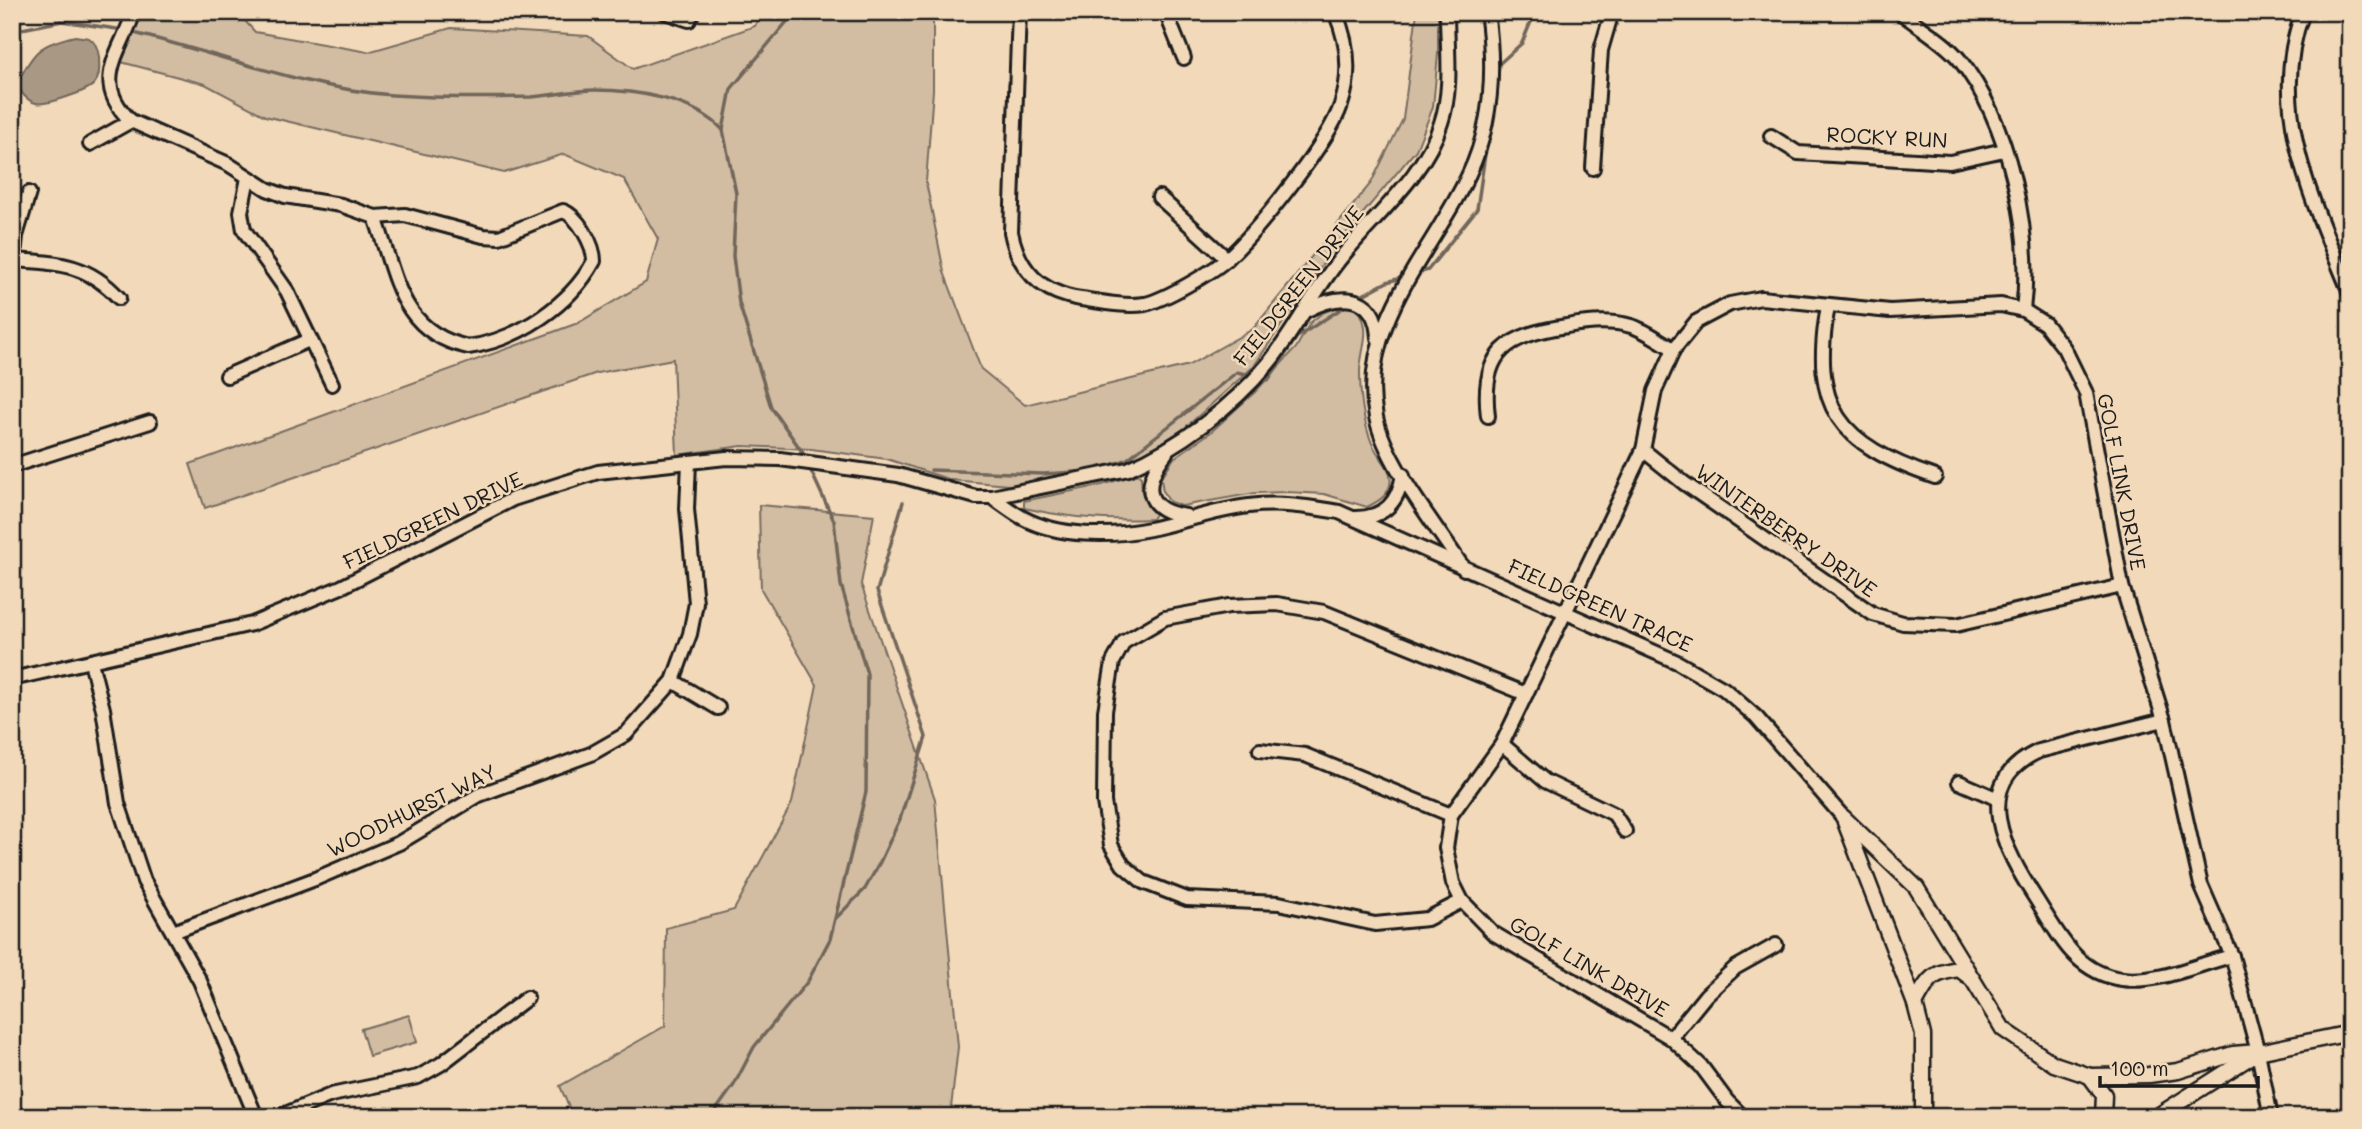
<svg xmlns="http://www.w3.org/2000/svg" width="2362" height="1129" viewBox="0 0 2362 1129" font-family="Mali,sans-serif">
<rect width="100%" height="100%" fill="#f2d9ba"/>
<filter id="ink" filterUnits="userSpaceOnUse"><feTurbulence type="fractalNoise" baseFrequency=".0143" numOctaves="2"/><feDisplacementMap in="SourceGraphic" scale="14" xChannelSelector="R" yChannelSelector="G"/><feConvolveMatrix kernelMatrix="1 2 1 2 8 2 1 2 1" color-interpolation-filters="sRGB"/></filter>
<g filter="url(#ink)">
<!-- green -->
<g fill="#d2bda3" stroke="#776c60" stroke-width="2">
<path d="M143,12H237L255,32L368,52L451,28L588,36L633,69L755,26L761,12H933V90L926,182L944,272L981,369L1025,405L1189,365L1253,329L1371,183L1403,119L1417,12H1438V54L1433,107L1416,150L1329,254L1254,366L1185,428L1144,454L1114,466L1009,485L951,480L887,459L811,449L742,446L677,455L673,359L597,373L205,508L190,464L578,323L646,282L658,239L624,179L564,154L504,173L265,116L205,84L121,62Z"/>
<path d="M1340,306L1357,308C1373,330 1361,347 1360,371C1360,393 1363,420 1371,441C1376,456 1394,468 1390,485C1387,497 1377,502 1367,507L1324,494L1287,492L1255,493L1182,506L1170,502L1163,492L1161,478L1174,458L1211,432L1256,391L1296,348L1310,323L1322,313Z"/>
<path d="M1137,474L1141,477L1142,492L1147,506L1155,514L1152,519C1108,521 1067,518 1024,508V501L1102,485Z"/>
<path d="M759,505L874,515L861,584L935,799L958,1047L950,1117H573L560,1086L665,1026L666,928L734,910L792,803L817,685L761,589Z"/>
<path d="M409,1015L417,1042L369,1056L361,1029Z"/>
</g>
<!-- water -->
<path fill="#a99884" stroke="#71665a" stroke-width="2" d="M75,36L89,38C96,42 98,49 99,57C99,66 101,76 94,84C88,91 45,106 36,103C27,101 20,92 17,84C33,51 40,44 75,36Z"/>
<g fill="none" stroke-linecap="round" stroke-linejoin="round">
<!-- stream -->
<g stroke="#71665a" stroke-width="3.5">
<path d="M795,12L731,89L723,130L736,193L733,256L739,303L771,407L803,453"/>
<path d="M12,31L62,21L117,29"/>
<path d="M134,33C221,54 303,88 392,95C438,98 485,98 531,97C552,96 573,90 594,90C636,90 694,99 723,130"/>
<path d="M1497,82L1499,64L1522,43L1535,12"/>
<path d="M1418,273L1428,270L1477,209L1487,141"/>
<path d="M1361,296L1387,282L1404,277"/>
<path d="M1262,378L1268,380L1297,337L1347,305"/>
<path d="M1102,468L1126,460L1237,372L1249,375"/>
<path d="M931,470L1043,474L1091,471"/>
<path d="M836,918L865,889L880,862L900,819L926,737L877,591L903,502"/>
<path d="M711,1117L734,1085L754,1047L808,981L830,939L866,792L867,674L841,585L834,521L811,471"/>
</g>
<defs>
<g id="minor">
<path d="M665,12L689,20L693,12"/>
<path d="M1019,12L1011,232C1019,272 1042,293 1081,299C1101,302 1125,307 1145,304C1164,300 1213,272 1228,258C1258,230 1329,142 1341,105C1352,73 1348,42 1335,12"/>
<path d="M1171,12L1170,23L1184,58"/>
<path d="M1900,12C1919,27 1944,41 1959,59C2009,121 2033,232 2023,310"/>
<path d="M2303,12C2266,108 2314,204 2350,293"/>
<path d="M131,121C90,82 120,54 134,12"/>
<path d="M1771,136L1798,153L1950,162L2004,150"/>
<path d="M90,144L131,121L228,164L267,189L285,196L341,205L375,217L405,215L483,236L499,237L563,211C578,216 594,245 594,261C570,305 518,340 468,347C399,332 396,275 375,217"/>
<path d="M1593,168L1601,50L1612,12"/>
<path d="M248,178L241,212L244,230L287,291L332,384"/>
<path d="M1159,197L1227,259"/>
<path d="M15,260C59,263 88,264 119,298"/>
<path d="M12,277L16,236L29,193"/>
<path d="M1828,306C1810,408 1838,444 1935,477"/>
<path d="M1305,311C1337,294 1376,290 1378,338"/>
<path d="M227,376L309,340"/>
<path d="M1488,416C1480,351 1508,335 1567,326C1588,322 1610,320 1631,326C1646,330 1661,342 1674,349"/>
<path d="M1643,450L1684,483L1873,614L1903,623L1956,625L2122,586"/>
<path d="M1166,453C1143,483 1142,510 1186,516"/>
<path d="M12,466L150,422"/>
<path d="M992,497C1002,504 1012,512 1023,518C1058,537 1111,537 1150,529C1183,522 1215,510 1249,506C1280,502 1309,507 1339,512L1677,662L1724,689L1756,717L1843,817"/>
<path d="M1356,518C1385,518 1398,502 1403,475"/>
<path d="M1464,569C1438,528 1385,463 1376,417C1357,326 1433,251 1469,174C1493,123 1495,67 1487,12"/>
<path d="M91,662L103,709L118,803L144,881L200,981L256,1117"/>
<path d="M12,679L252,624L341,587L513,499L598,472L726,458L780,459L898,475L976,497H992L1128,469C1179,447 1232,407 1268,364C1295,331 1313,292 1340,259C1374,216 1424,177 1441,123C1453,88 1447,49 1447,12"/>
<path d="M673,681L718,708"/>
<path d="M2164,720L2039,751C1967,784 2006,852 2036,899C2059,935 2076,973 2122,979C2157,984 2198,964 2232,956"/>
<path d="M1502,744L1545,781L1614,814L1625,831"/>
<path d="M1260,750L1305,755L1451,815"/>
<path d="M1959,782L1998,799"/>
<path d="M1462,901L1427,919L1375,924L1279,903L1187,899L1143,882L1123,865L1111,845L1104,802L1105,711L1113,662L1124,642L1165,618L1229,606L1277,604L1324,612L1526,694"/>
<path d="M173,932L315,879L399,843L479,795L591,754L626,734L673,681L690,634L696,603L687,509L689,462"/>
<path d="M1671,1038L1706,995L1735,968L1776,945"/>
<path d="M278,1117L331,1095L418,1077L441,1064L527,998"/>
<path d="M1743,1117L1727,1101L1701,1066L1671,1038L1493,933L1462,901L1453,883L1446,848L1451,815L1502,744L1643,450L1655,391L1674,349L1696,322L1730,304L1761,298L1890,311L2001,305L2023,310L2045,324L2064,348L2086,393L2122,586L2164,720L2201,885L2232,956L2258,1052L2271,1117"/>
</g>
<g id="tertiary">
<path d="M1843,817L1916,887L2003,1029L2054,1064L2090,1076L2149,1075L2178,1071L2233,1054L2258,1052"/>
<path d="M1845,822L1915,1004L1923,1035V1117"/>
<path d="M1915,1004C1929,979 1930,973 1959,969L1972,979"/>
<path d="M2090,1076L2104,1095L2103,1117"/>
<path d="M2156,1117L2258,1052L2350,1033"/>
</g>
</defs>
<!-- minor casing -->
<use href="#minor" stroke="#1c1c1c" stroke-width="18"/>
<!-- tertiary casing -->
<use href="#tertiary" stroke="#1c1c1c" stroke-width="19"/>
<!-- minor -->
<use href="#minor" stroke="#f2d9ba" stroke-width="12"/>
<!-- tertiary -->
<use href="#tertiary" stroke="#f2d9ba" stroke-width="14"/>
</g>
</g>
<g text-anchor="middle" stroke-width="5" stroke-linejoin="round" paint-order="stroke">
<!-- street labels -->
<g font-size="21" fill="#1c1c1c" stroke="#f2d9ba">
<text transform="translate(1887 138) rotate(3)" y="7">ROCKY RUN</text>
<text transform="translate(1299 286) rotate(-52)" y="7">FIELDGREEN DRIVE</text>
<text transform="translate(2121 482) rotate(79)" y="7">GOLF LINK DRIVE</text>
<text transform="translate(433 521) rotate(-26)" y="7">FIELDGREEN DRIVE</text>
<text transform="translate(1786 531) rotate(35)" y="7">WINTERBERRY DRIVE</text>
<text transform="translate(1600 606) rotate(24)" y="7">FIELDGREEN TRACE</text>
<text transform="translate(412 811) rotate(-26)" y="7">WOODHURST WAY</text>
<text transform="translate(1589 967) rotate(30)" y="7">GOLF LINK DRIVE</text>
</g>
</g>
<!-- margin -->
<rect width="2362" height="1129" fill="none" stroke="#f2d9ba" stroke-width="42"/>
<rect x="21" y="21" width="2320" height="1087" fill="none" stroke="#1c1c1c" stroke-width="2.5" filter="url(#ink)"/>
<!-- scale -->
<path d="M2100 1076v10h158v-10" fill="none" stroke="#1c1c1c" stroke-width="3.5"/>
<text x="2110" y="1076" font-size="21" fill="#1c1c1c" stroke="#f2d9ba" stroke-width="5" paint-order="stroke">100 m</text>
</svg>
